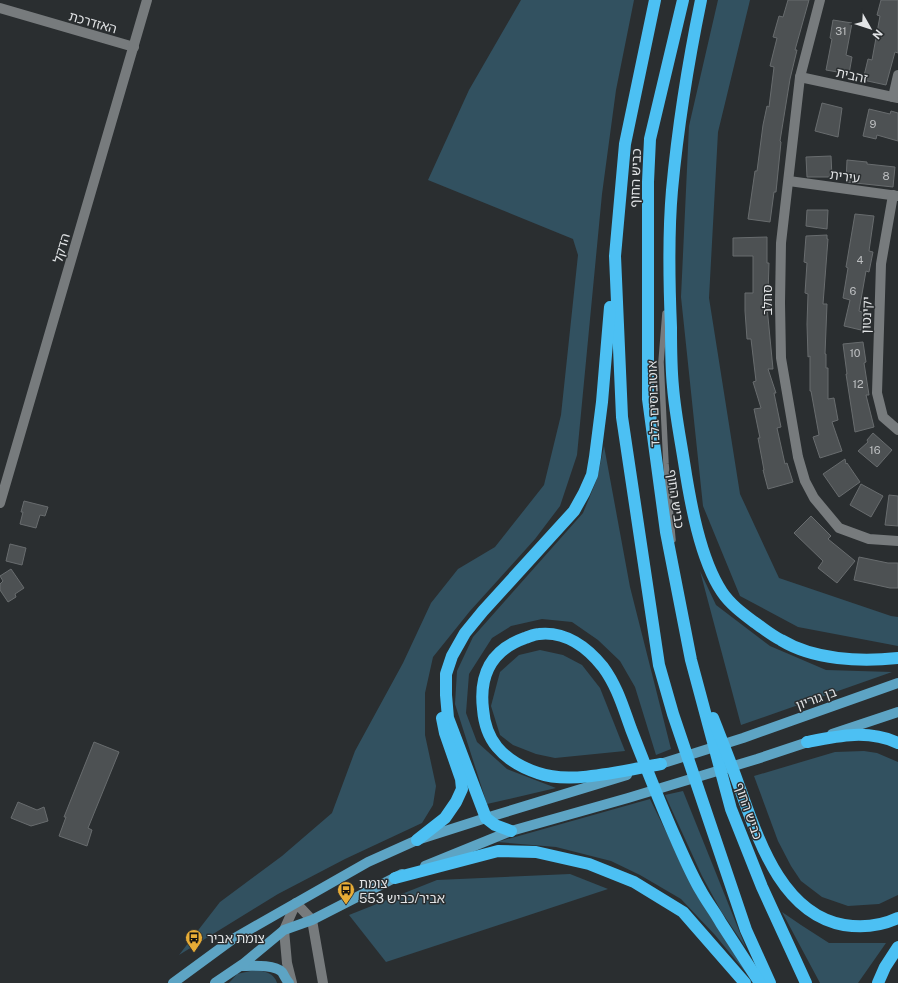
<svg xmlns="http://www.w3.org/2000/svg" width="898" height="983" viewBox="0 0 898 983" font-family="'Public Sans','Noto Sans Hebrew',sans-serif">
<rect width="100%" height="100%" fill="#2a2e30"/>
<!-- green -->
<g fill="#325160">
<path d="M521,0H634L616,90L602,194L577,455L560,506L535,539L470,611L433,657L425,693V735L436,786L433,805L422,823L345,859L278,894L179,955L220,902L282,856L332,813L355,751L403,663L431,603L458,569L495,547L544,485L561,415L578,255L573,239L428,180L469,90Z"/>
<path d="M718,0H750L718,132L709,298L740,494L779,578L891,616L898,617V646L798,627L740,596L703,506L681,297L689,126Z"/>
<path d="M604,446L630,587L671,749L656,755L635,687L620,661L598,640L572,622L542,619L511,626L492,638L469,674L466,713L477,742L507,769L556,788L487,804L455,704L457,671L473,637L583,513L597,479Z"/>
<path d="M700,571L716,605L770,646L826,670L892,672L741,725Z"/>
<path d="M540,650L563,655L582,665L600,688L625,751L555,758L536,754L513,745L500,735L491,706L500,672L519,655Z"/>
<path d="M864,751L877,753L898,762V895L879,904L848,906L822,897L801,881L791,866L778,841L754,776L835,752Z"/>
<path d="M683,791L746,948L721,911L702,876L665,795Z"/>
<path d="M650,799L698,897L752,980L715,935L681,899L640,875L611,861L556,847L497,842Z"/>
<path d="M570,874L608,889L386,962L349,915L437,880Z"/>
<path d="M782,912L801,925L829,943H886L858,983H820Z"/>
<path d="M255,970C265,971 274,973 277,983H229L237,974Z"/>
</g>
<!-- building -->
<g fill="#4d5153" stroke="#686c6e">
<path d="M788,0H809L795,50H797L790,79L780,141L781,142L776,192H774L770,222L748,219L755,171H757L763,125L767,106L769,107L774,67L770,66L777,38L773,37L779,16L783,17Z"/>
<path d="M881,0H898V53L895,52L886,85L863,80L868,59L872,60L880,16L877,15Z"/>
<path d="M833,20L852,23L846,55L852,57L849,74L826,70L832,39L830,38Z"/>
<path d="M822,103L842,108L838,137L815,131Z"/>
<path d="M869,109L890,114L891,111L898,113V141L877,135L876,139L863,136Z"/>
<path d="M831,156L832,177H807L806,157Z"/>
<path d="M847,160L867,162V164L895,167L893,187L846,182Z"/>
<path d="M807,210H828L827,229L806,226Z"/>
<path d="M855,214L874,216L869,251L873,252L869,272L866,271L859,311L865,313L861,330L844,326L850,300L843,298L848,268L846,267Z"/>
<path d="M827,235V239H828L823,304H827L825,354H826V368H828V399L834,398L838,420L832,422L842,451L820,458L813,437L819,435L811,391H810V356L808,357L807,324L808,294L805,293L807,263L804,262L806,236Z"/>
<path d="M767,237V263H769L768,294H771L770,307H767L773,369H768L776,393H774L781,427L777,428L785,464L787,463L793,482L768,489L763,470H764L758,438H760L754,409L761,408L753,382L756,381L751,339H747L745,311V293H753V256H733V238Z"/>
<path d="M863,342L866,362L864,363L869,395H866L874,427L855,432L846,374H847L843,344Z"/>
<path d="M873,433L892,450L877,467L858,451L868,442L867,440Z"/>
<path d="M845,459L846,464L847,463L860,482L839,497L823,474Z"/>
<path d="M861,484L883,496L871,517L850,505Z"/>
<path d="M889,495L898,496V526L885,525Z"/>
<path d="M24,501L48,507L45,516L40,515L36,528L20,524L23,512H21Z"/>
<path d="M811,516L831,536L828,539L855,561L837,583L818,568L823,561L794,533Z"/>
<path d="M10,544L26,548L22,565L6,561Z"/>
<path d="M859,557L888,563H898V588H890L854,580Z"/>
<path d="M11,569L24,588L15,594L16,597L8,602L0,590V584L3,581L0,576Z"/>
<path d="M94,742L119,752L88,828L92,830L87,846L59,836L66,817H64Z"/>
<path d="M18,802L37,810L44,807L48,821L31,826L11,818Z"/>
</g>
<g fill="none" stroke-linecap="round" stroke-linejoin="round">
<!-- service -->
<path stroke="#777b7d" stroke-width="5.5" d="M665,313L661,362L666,464L673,540"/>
<!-- minor -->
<g stroke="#777b7d" stroke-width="10">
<path d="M820,0L800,77L781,243L780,303L781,358L798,457L805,481L814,498L839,528L869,539L898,541"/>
<path d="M0,8L134,47"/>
<path d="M800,77L898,98"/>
<path d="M893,97L898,75"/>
<path d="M789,181L898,196"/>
<path d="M893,195L881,264L877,393L883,417L898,430"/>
</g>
<!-- tertiary -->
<g stroke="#777b7d" stroke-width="10">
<path d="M0,503L147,0"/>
<path d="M292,983L287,963L284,930L296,903L312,920L323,983"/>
</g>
<!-- primary -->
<g stroke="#5da4c4" stroke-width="10">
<path d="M832,734L898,712"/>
<path d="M654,766L743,738L898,683"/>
<path d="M425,866L511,831L628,798L757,759L814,740"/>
<path d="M241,966C251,966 274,964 282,972C284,975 286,980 289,983"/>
<path d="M173,983L233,939L296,903L368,862L417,840L486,818L627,775"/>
<path d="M215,983L243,964L284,930L312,920L402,874"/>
</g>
<!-- motorway -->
<g stroke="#4cc0f3" stroke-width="12">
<path d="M655,0L625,144L615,256L622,417L659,665L673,714L746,930L770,983"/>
<path d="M683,0L650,139L648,182V399L666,532L691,660L731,809L762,887L806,983"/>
<path d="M701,0C688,63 678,126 672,190C668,236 669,281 671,327C671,347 671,367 673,387C675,412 680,437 684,462C690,501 700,559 722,592C730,604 742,613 754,622C763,628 771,635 781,640C814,660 860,662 898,658"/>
<path d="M713,718C722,741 731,763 739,786C758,838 781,914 844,925C863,928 881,926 898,918"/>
<path d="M807,742C837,736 868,729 898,743"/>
<path d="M661,764C626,770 571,785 538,773C523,768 507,759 497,747C488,736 484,722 483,709C479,675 491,650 525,638C529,637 534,634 539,634C565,631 587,647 603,667C617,686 623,707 631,729C645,765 659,801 675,837C683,855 691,874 701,891C707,902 715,912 721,923C734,943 747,963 760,983"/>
<path d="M511,831L495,825L486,818L448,718L446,695V674L452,656L465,633L483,611L574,511L584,493L592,475L595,457L602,402L610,307"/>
<path d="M417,840L445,818L456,802L462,789L461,779L445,733L442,718"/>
<path d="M395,878L498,851L536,852L589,864L634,882L683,912L745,983"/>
<path d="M878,983L885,967L898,947"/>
</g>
</g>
<!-- icons -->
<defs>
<symbol id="bus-pin" viewBox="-11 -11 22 30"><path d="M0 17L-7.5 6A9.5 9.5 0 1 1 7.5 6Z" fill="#e7ac36" stroke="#2a2e30"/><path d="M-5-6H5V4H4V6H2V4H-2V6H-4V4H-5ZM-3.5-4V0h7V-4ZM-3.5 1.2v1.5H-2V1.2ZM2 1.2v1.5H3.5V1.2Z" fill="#111"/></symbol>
</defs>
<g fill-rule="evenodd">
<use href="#bus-pin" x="336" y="880" width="20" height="27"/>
<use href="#bus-pin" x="184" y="928" width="20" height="27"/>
</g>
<g text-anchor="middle" stroke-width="3" stroke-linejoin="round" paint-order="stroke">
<!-- number labels -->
<g font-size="11" fill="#bdbfc1">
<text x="841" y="35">31</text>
<text x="873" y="128">9</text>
<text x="886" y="180">8</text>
<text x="860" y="264">4</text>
<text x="853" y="295">6</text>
<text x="855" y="357">10</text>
<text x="858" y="388">12</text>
<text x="875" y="454">16</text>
</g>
<!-- street labels -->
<g font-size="13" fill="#e2e4e6" stroke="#2a2e30">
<text transform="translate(93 22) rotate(16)" y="5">האזדרכת</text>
<text transform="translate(852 75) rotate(12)" y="5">זהבית</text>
<text transform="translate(845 176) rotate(8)" y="5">עירית</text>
<text transform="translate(635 178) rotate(-88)" y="5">כביש החוף</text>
<text transform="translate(61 248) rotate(-74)" y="5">הדקל</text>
<text transform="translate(767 300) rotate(-90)" y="5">סחלב</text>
<text transform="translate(866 315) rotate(-88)" y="5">יקינטון</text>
<text transform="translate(653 404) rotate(-92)" y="5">אוטובוסים בלבד</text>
<text transform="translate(676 499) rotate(82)" y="5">כביש החוף</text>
<text transform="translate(816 698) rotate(-20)" y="5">בן גוריון</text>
<text transform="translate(749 811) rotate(71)" y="5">כביש החוף</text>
</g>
<!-- poi labels -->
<g font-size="13" fill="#e2e4e6" stroke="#2a2e30" text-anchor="start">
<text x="359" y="888">צומת<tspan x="359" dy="15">אביר/כביש 553</tspan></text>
<text x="207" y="943">צומת אביר</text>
</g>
</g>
<!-- north arrow -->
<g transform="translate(870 28) rotate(129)" stroke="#2a2e30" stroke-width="3" paint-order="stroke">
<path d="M0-3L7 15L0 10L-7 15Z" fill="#e2e4e6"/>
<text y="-6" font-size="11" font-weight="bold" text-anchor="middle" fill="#e2e4e6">N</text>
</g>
</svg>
